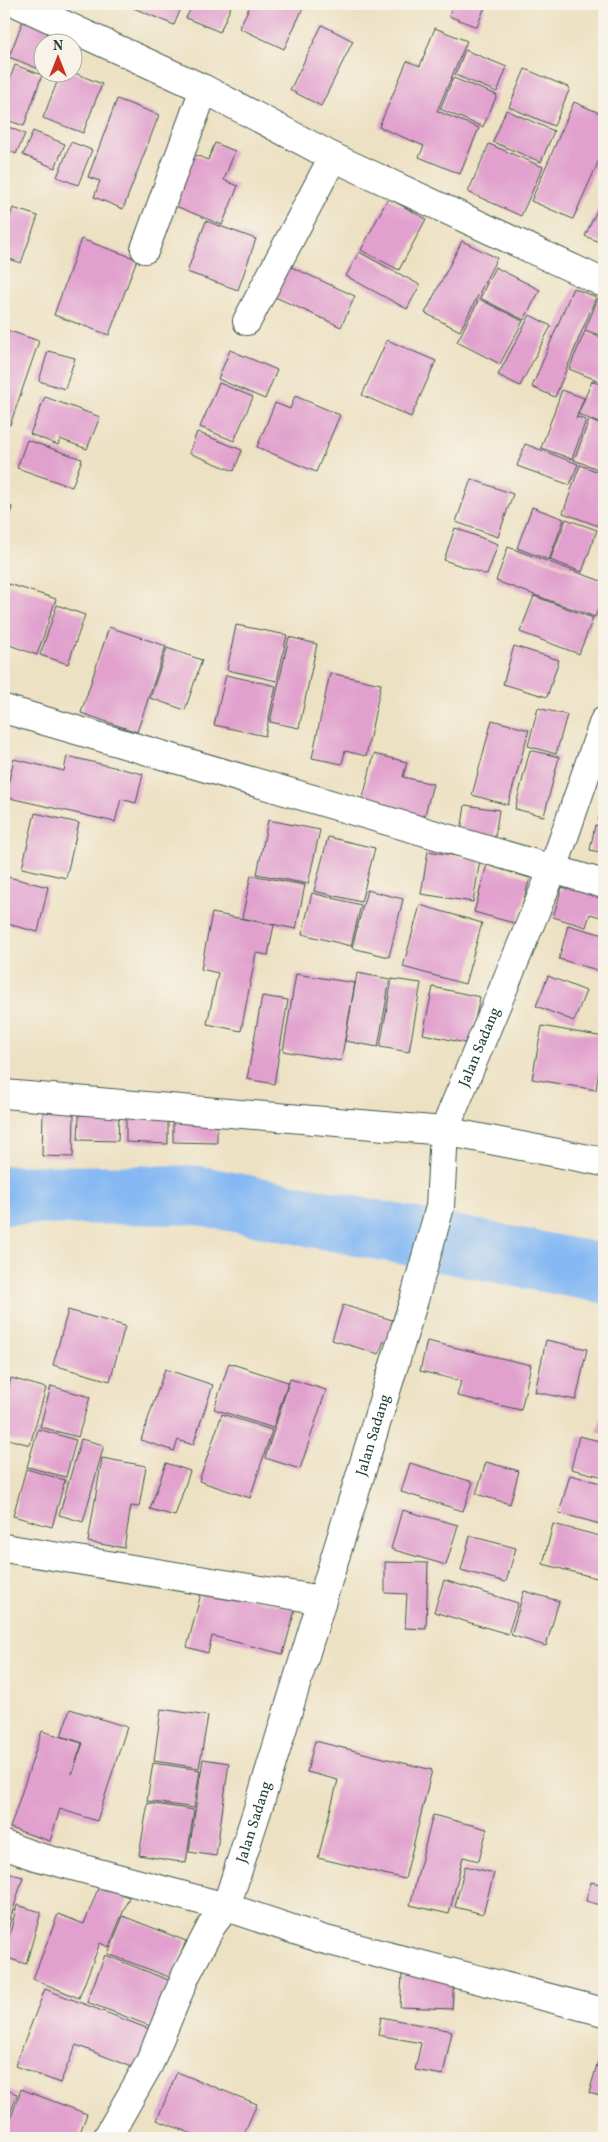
<svg xmlns="http://www.w3.org/2000/svg" width="608" height="2142" viewBox="0 0 608 2142" font-family="Vollkorn,serif">
<rect width="100%" height="100%" fill="#f7f3e8"/>
<filter id="ink" filterUnits="userSpaceOnUse"><feTurbulence type="fractalNoise" baseFrequency=".02" numOctaves="2"/><feDisplacementMap in="SourceGraphic" scale="10" xChannelSelector="R" yChannelSelector="G"/><feConvolveMatrix kernelMatrix="1 2 1 2 8 2 1 2 1" color-interpolation-filters="sRGB"/></filter>
<filter id="wash" filterUnits="userSpaceOnUse"><feTurbulence type="fractalNoise" baseFrequency=".0096" numOctaves="4" result="noise"/><feDisplacementMap in="SourceGraphic" scale="20" xChannelSelector="R" yChannelSelector="G"/><feGaussianBlur stdDeviation="1.12" result="paint"/><feColorMatrix in="noise" values="0 0 0 0 0 0 0 0 0 0 0 0 0 0 0 0 0 1.4 0 .05"/><feComposite in="paint" operator="in"/></filter>
<g filter="url(#wash)">
<rect width="100%" height="100%" fill="#ede1c3"/>
<g fill="none" stroke-linecap="round" stroke-linejoin="round">
<!-- river -->
<path stroke="#86b9f3" stroke-width="59" d="M4,1195H197L604,1274"/>
</g>
<g id="blocks">
<!-- building -->
<g fill="#e1a0ce">
<path d="M124,4H183L174,25Z"/>
<path d="M193,4H232L220,32L186,18Z"/>
<path d="M251,4H305L284,49L239,28Z"/>
<path d="M453,4H486L477,27L449,16Z"/>
<path d="M24,18L53,30L47,42H42V55L37,68L9,57Z"/>
<path d="M322,25L353,41L321,106L290,90Z"/>
<path d="M435,28L467,41L437,111L479,128L460,174L419,157L424,146L379,127L407,61L420,66Z"/>
<path d="M465,50L507,67L497,92L455,75Z"/>
<path d="M15,65L42,75L24,126L4,119V95Z"/>
<path d="M525,69L570,88L554,126L509,107Z"/>
<path d="M61,72H72L102,84L83,133L43,118Z"/>
<path d="M453,78L497,95L483,127L440,109Z"/>
<path d="M117,99L159,115L123,209L94,197L100,181L88,177Z"/>
<path d="M574,102L604,115V149L573,219L531,201Z"/>
<path d="M506,110L554,131L541,162L493,142Z"/>
<path d="M4,125L25,134L16,154L4,148Z"/>
<path d="M33,131L65,144L55,168L23,155Z"/>
<path d="M71,142L92,150L78,185L57,177Z"/>
<path d="M215,143L235,151L224,180L238,186L222,225L173,205L193,154L208,160Z"/>
<path d="M489,144L543,167L521,216L468,192Z"/>
<path d="M604,195V244L585,236Z"/>
<path d="M388,198L426,219L399,270L361,250Z"/>
<path d="M13,208L38,216L21,263L4,257V232Z"/>
<path d="M206,221L256,239L238,290L187,272Z"/>
<path d="M81,239L137,259L109,335L54,315Z"/>
<path d="M462,241L497,258L460,331L425,313Z"/>
<path d="M359,252L420,285L407,309L346,276Z"/>
<path d="M287,265L355,296L341,327L273,296Z"/>
<path d="M495,267L540,290L524,320L480,298Z"/>
<path d="M573,288L596,297L555,397L532,387Z"/>
<path d="M598,298L604,300V337L585,330Z"/>
<path d="M479,299L523,321L500,364L457,342Z"/>
<path d="M530,315L551,326L520,386L498,375Z"/>
<path d="M4,329L39,341L10,425L4,423Z"/>
<path d="M585,331L604,339V383L569,369Z"/>
<path d="M387,340L436,361L411,417L362,395Z"/>
<path d="M230,350L277,370L265,399L218,379Z"/>
<path d="M48,351L75,358L65,389L39,381Z"/>
<path d="M592,381L604,386L603,425L578,414Z"/>
<path d="M219,383L253,397L234,441L200,427Z"/>
<path d="M562,390L584,398L576,419L577,417L586,420L572,459L541,448Z"/>
<path d="M295,396L340,415L316,472L257,447L275,403L290,409Z"/>
<path d="M45,397L100,417L87,449L60,439L58,445L30,434Z"/>
<path d="M589,420L604,426L603,471L574,460Z"/>
<path d="M197,432L242,450L234,471L189,453Z"/>
<path d="M27,440L82,459L72,487L17,468Z"/>
<path d="M525,444L578,464L570,485L517,466Z"/>
<path d="M580,465L604,474V528L563,513Z"/>
<path d="M471,479L513,494L498,537L456,522Z"/>
<path d="M4,504L12,507L4,534Z"/>
<path d="M532,507L564,519L549,560L517,548Z"/>
<path d="M566,519L597,530L582,572L550,560Z"/>
<path d="M455,528L498,544L487,575L444,560Z"/>
<path d="M508,547L604,582V593L595,617L496,581Z"/>
<path d="M9,584L56,599L37,655L4,643V600Z"/>
<path d="M534,596L593,618L579,654L520,632Z"/>
<path d="M57,605L85,615L68,664L40,655Z"/>
<path d="M236,625L287,635L277,681L227,670Z"/>
<path d="M109,627L166,646L137,732L81,713Z"/>
<path d="M289,637L317,644L299,728L270,722Z"/>
<path d="M514,646L559,660L547,697L503,684Z"/>
<path d="M167,648L202,660L185,710L150,698Z"/>
<path d="M330,673L381,684L366,756L345,751L342,764L312,758Z"/>
<path d="M226,675L276,686L265,736L214,725Z"/>
<path d="M538,708L567,715L556,754L528,746Z"/>
<path d="M492,720L529,730L508,805L472,795Z"/>
<path d="M530,750L559,757L544,816L515,809Z"/>
<path d="M374,754L407,762L403,777L433,784L422,826L360,810Z"/>
<path d="M67,756L143,774L136,803L121,799L115,822L5,797L14,759L64,771Z"/>
<path d="M604,801V821L598,820Z"/>
<path d="M465,805L499,810L495,837L461,832Z"/>
<path d="M35,813L79,823L66,878L22,868Z"/>
<path d="M268,820L320,830L308,884L257,874Z"/>
<path d="M595,825L604,827V853L590,850Z"/>
<path d="M328,837L375,848L361,902L314,891Z"/>
<path d="M428,851L480,860L473,902L421,894Z"/>
<path d="M487,865L530,878L517,924L474,912Z"/>
<path d="M251,875L305,885L296,929L242,918Z"/>
<path d="M4,876L48,887L38,932L4,923Z"/>
<path d="M564,881L604,893V918L590,914L586,927L553,917Z"/>
<path d="M367,890L403,899L389,957L352,948Z"/>
<path d="M312,893L361,905L351,946L302,934Z"/>
<path d="M420,905L482,923L465,984L403,967Z"/>
<path d="M212,913L274,925L268,955L256,953L241,1031L207,1024L218,973L201,969Z"/>
<path d="M568,925L604,935V972L559,959Z"/>
<path d="M357,973L390,979L378,1047L345,1041Z"/>
<path d="M296,974L355,983L341,1061L283,1051Z"/>
<path d="M548,976L586,991L574,1021L536,1006Z"/>
<path d="M392,979L421,983L409,1052L380,1047Z"/>
<path d="M433,987L480,997L470,1044L423,1034Z"/>
<path d="M262,996L288,1000L274,1084L247,1079Z"/>
<path d="M542,1026L604,1037L596,1090L532,1079Z"/>
<path d="M43,1112L74,1113L73,1157L42,1156Z"/>
<path d="M79,1115L119,1116L118,1141L78,1140Z"/>
<path d="M126,1117L168,1118V1144L126,1142Z"/>
<path d="M173,1118L217,1120V1143L173,1142Z"/>
<path d="M343,1305L402,1323L395,1345L384,1341L379,1354L332,1340Z"/>
<path d="M68,1310L125,1326L110,1381L53,1365Z"/>
<path d="M546,1340L587,1349L576,1400L535,1392Z"/>
<path d="M427,1341L531,1365L521,1410L457,1396L461,1381L420,1371Z"/>
<path d="M229,1363L288,1382L273,1428L214,1409Z"/>
<path d="M165,1369L213,1385L193,1445L178,1440L174,1451L141,1440Z"/>
<path d="M11,1378L46,1388L30,1445L4,1438V1405Z"/>
<path d="M290,1379L326,1390L300,1469L265,1458Z"/>
<path d="M51,1386L90,1397L78,1437L40,1427Z"/>
<path d="M604,1406V1433L597,1432Z"/>
<path d="M222,1414L272,1430L250,1498L199,1481Z"/>
<path d="M38,1429L76,1440L66,1477L27,1467Z"/>
<path d="M579,1436L604,1442V1477L571,1469Z"/>
<path d="M81,1439L104,1445L83,1522L59,1515Z"/>
<path d="M102,1458L146,1466L139,1507L131,1506L124,1548L88,1542Z"/>
<path d="M486,1462L519,1471L510,1504L476,1494Z"/>
<path d="M166,1463L190,1471L175,1516L150,1509Z"/>
<path d="M410,1463L473,1482L463,1511L401,1492Z"/>
<path d="M26,1469L65,1480L52,1527L13,1516Z"/>
<path d="M570,1475L604,1484V1525L559,1513Z"/>
<path d="M402,1510L458,1525L446,1565L391,1549Z"/>
<path d="M553,1524L604,1537V1580L543,1564Z"/>
<path d="M470,1536L516,1548L506,1582L461,1570Z"/>
<path d="M385,1562L428,1563L426,1629L405,1628L407,1594L385,1593Z"/>
<path d="M444,1580L518,1603L508,1634L434,1612Z"/>
<path d="M203,1586L295,1610L283,1654L212,1636L208,1653L187,1647Z"/>
<path d="M524,1591L559,1601L546,1646L511,1635Z"/>
<path d="M70,1709L127,1727L97,1821L60,1809L50,1841L10,1828L42,1731L82,1743L72,1774L83,1743L61,1736Z"/>
<path d="M161,1709L208,1716L199,1768L154,1761Z"/>
<path d="M315,1741L432,1770L405,1879L318,1858L338,1780L307,1772Z"/>
<path d="M203,1759L229,1763L216,1856L189,1852Z"/>
<path d="M153,1763L200,1770L194,1808L147,1801Z"/>
<path d="M148,1803L194,1810L186,1863L139,1855Z"/>
<path d="M433,1815L487,1829L479,1861L463,1857L449,1914L410,1905Z"/>
<path d="M465,1866L494,1873L483,1914L455,1907Z"/>
<path d="M4,1872L23,1877L11,1917L4,1915Z"/>
<path d="M591,1882L604,1885V1906L586,1901Z"/>
<path d="M99,1886L129,1897L109,1947L100,1943L79,1998L33,1979L58,1914L84,1924Z"/>
<path d="M17,1905L41,1912L26,1964L4,1957Z"/>
<path d="M123,1916L186,1941L172,1978L108,1954Z"/>
<path d="M4,1917L11,1919L4,1944Z"/>
<path d="M105,1955L171,1981L153,2027L87,2002Z"/>
<path d="M402,1975L454,1977L452,2009L400,2007Z"/>
<path d="M45,1989L157,2032L142,2071L76,2045L60,2083L15,2066Z"/>
<path d="M381,2017L452,2031L443,2075L415,2070L421,2043L378,2035Z"/>
<path d="M604,2040V2097L589,2093Z"/>
<path d="M177,2072L257,2104L242,2138H202L157,2120Z"/>
<path d="M4,2089L17,2094L4,2130Z"/>
<path d="M21,2089L87,2114L78,2138L4,2137Z"/>
</g>
</g>
</g>
<g filter="url(#ink)">
<use href="#blocks" fill-opacity="0" stroke="#3e5649" stroke-width="1"/>
<g fill="none" stroke-linecap="round" stroke-linejoin="round">
<defs>
<g id="minor">
<path d="M19,4L204,89L333,157L604,283"/>
<path d="M145,249L204,89"/>
<path d="M247,321L333,157"/>
<path d="M4,709L604,884"/>
<path d="M4,1094L444,1131L604,1162"/>
<path d="M4,1548L322,1600"/>
<path d="M4,1845L35,1856L226,1907L322,1939L604,2012"/>
<path id="s1" d="M107,2138L149,2064L186,1975L212,1925L226,1907L260,1802L414,1300L440,1207L444,1131L553,869L604,721"/>
</g>
</defs>
<!-- minor casing -->
<use href="#minor" stroke="#3e5649" stroke-width="30"/>
<!-- minor -->
<use href="#minor" stroke="#fff" stroke-width="28"/>
</g>
</g>
<g text-anchor="middle" stroke-width="4" stroke-linejoin="round" paint-order="stroke">
<!-- street labels -->
<g font-size="15" fill="#1f3d34" stroke="#f7f3e8">
<text dy="5" stroke="none"><textPath href="#s1" startOffset="1160">Jalan Sadang</textPath></text>
<text dy="5" stroke="none"><textPath href="#s1" startOffset="755">Jalan Sadang</textPath></text>
<text dy="5" stroke="none"><textPath href="#s1" startOffset="350">Jalan Sadang</textPath></text>
</g>
</g>
<!-- margin -->
<rect width="608" height="2142" fill="none" stroke="#f7f3e8" stroke-width="20"/>
<!-- north arrow -->
<g transform="translate(58 58)"><circle r="24" fill="#f7f3e8" stroke="#a1aaa0"/>
<path d="M0-4L9 19L0 12L-9 19Z" fill="#c8321e"/>
<text y="-8" font-size="14" font-weight="bold" text-anchor="middle" fill="#1f3d34">N</text>
</g>
</svg>
